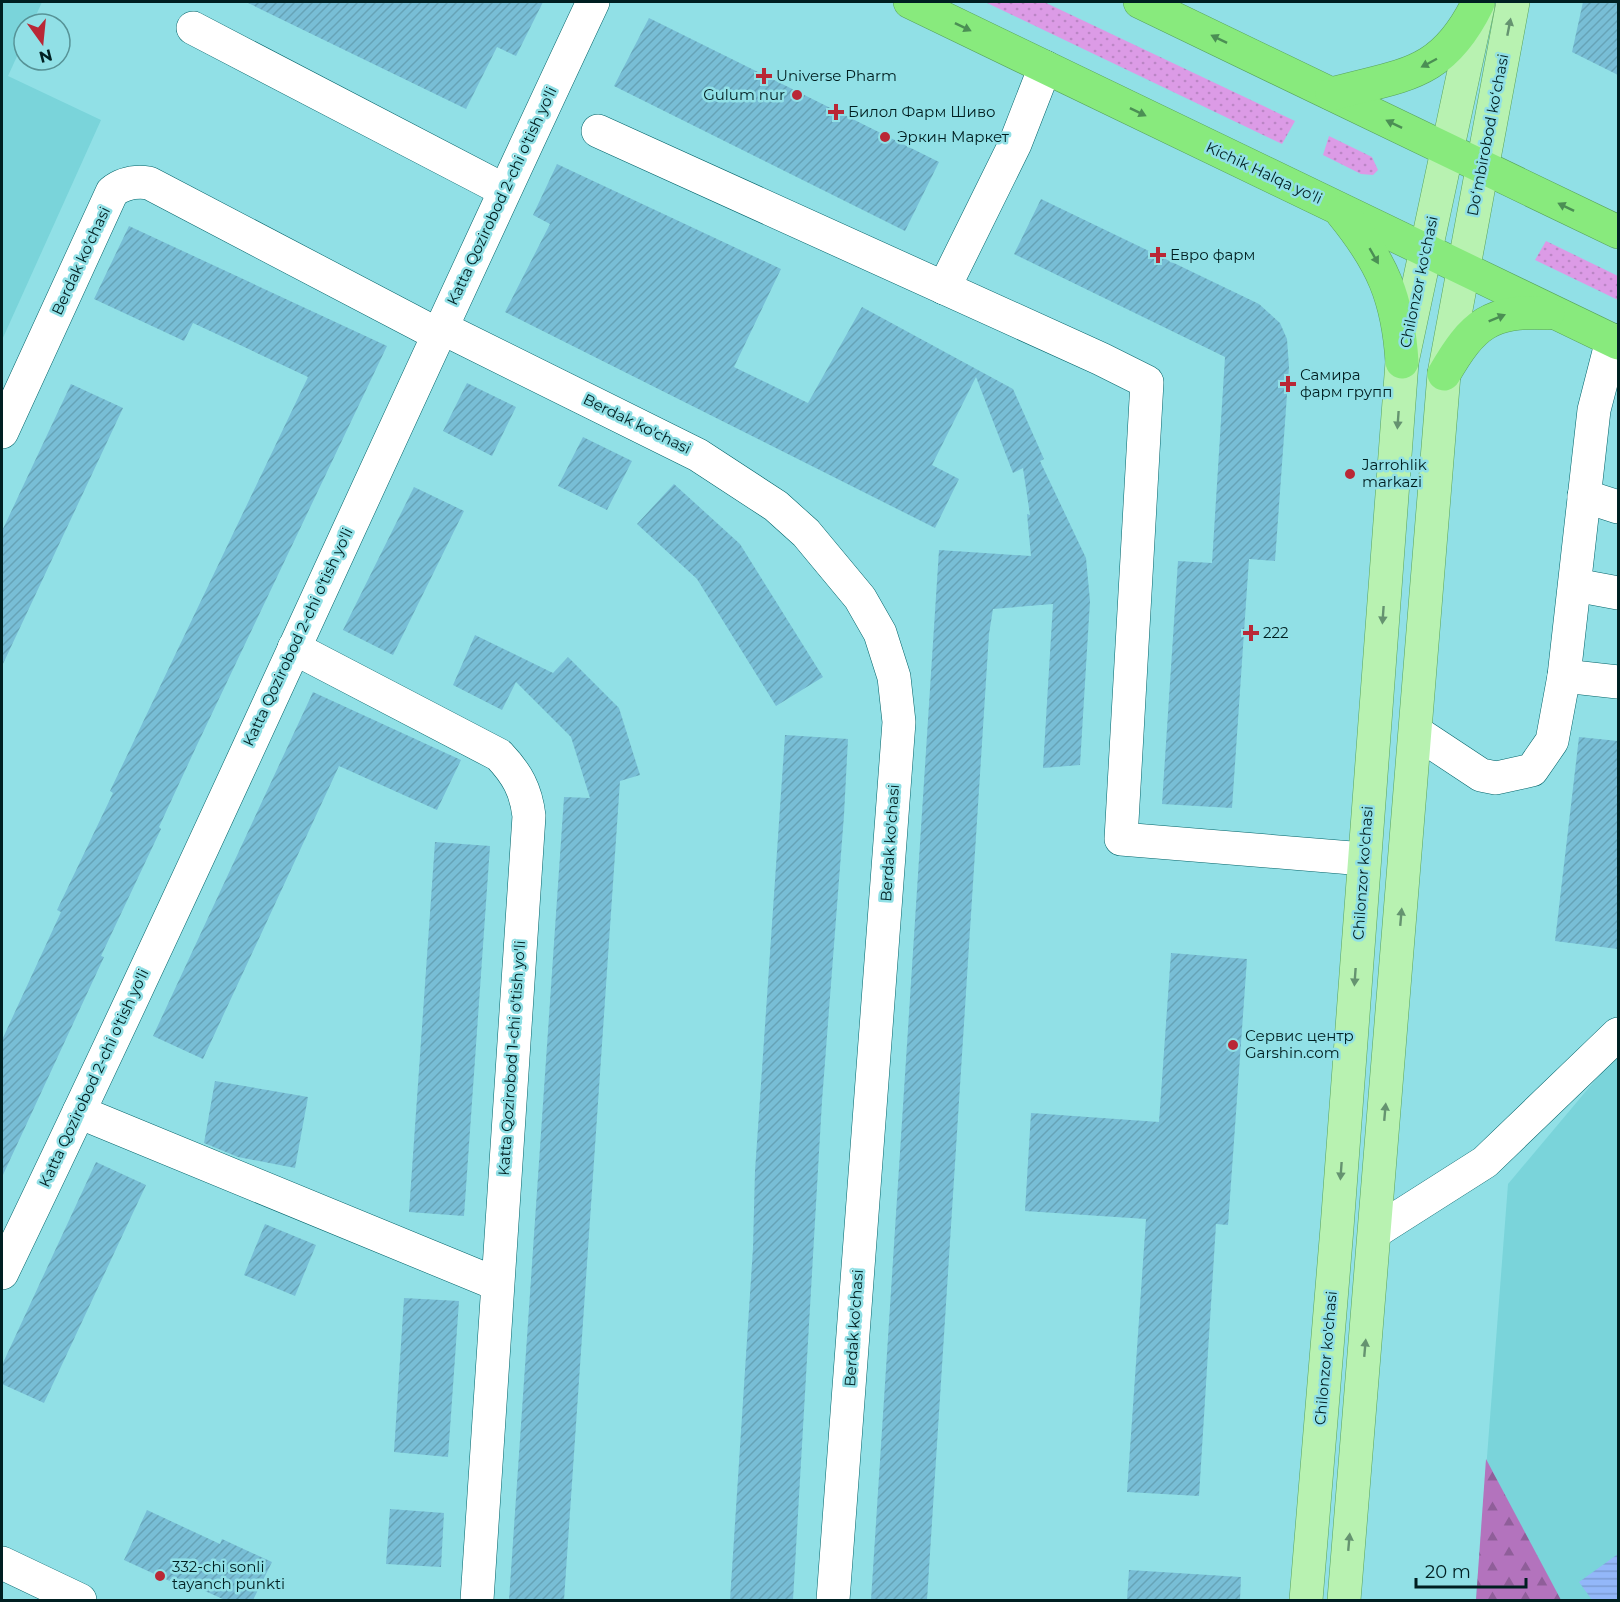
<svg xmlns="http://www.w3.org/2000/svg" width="1620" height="1602" viewBox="0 0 1620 1602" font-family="Montserrat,sans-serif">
<defs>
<pattern id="grass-dots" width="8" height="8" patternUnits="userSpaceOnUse" patternTransform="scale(1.5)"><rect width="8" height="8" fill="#dc9be6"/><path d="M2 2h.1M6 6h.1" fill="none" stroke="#bb85c5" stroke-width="1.8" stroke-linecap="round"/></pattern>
<pattern id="forest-firs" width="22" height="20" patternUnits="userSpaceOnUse" patternTransform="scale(1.5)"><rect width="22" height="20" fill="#b373bd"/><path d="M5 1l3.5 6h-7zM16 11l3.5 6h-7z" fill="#8f5e99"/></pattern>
<pattern id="water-rules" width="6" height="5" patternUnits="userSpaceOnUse" patternTransform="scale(1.5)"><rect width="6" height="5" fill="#93b7f9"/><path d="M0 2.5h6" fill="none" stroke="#7d9dd5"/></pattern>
<pattern id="building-hatch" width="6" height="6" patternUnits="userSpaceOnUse" patternTransform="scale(1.5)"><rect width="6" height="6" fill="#78bed6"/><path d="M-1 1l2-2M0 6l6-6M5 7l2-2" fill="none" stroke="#66a3b7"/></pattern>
</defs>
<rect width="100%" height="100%" fill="#91e0e6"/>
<!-- built -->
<g fill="#7ad4da">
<path d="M2,2H42L32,24H24V41L8,76L101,120L2,340Z"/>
<path d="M1618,1053V1600H1476L1508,1184Z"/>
</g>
<!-- grass -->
<g fill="url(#grass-dots)">
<path d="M985,2H1044L1295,121L1282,144Z"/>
<path d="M1329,136L1372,157L1378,170L1373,175L1361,174L1323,155Z"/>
<path d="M1546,241L1618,276V300L1535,260Z"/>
</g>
<!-- forest -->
<path fill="url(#forest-firs)" d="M1486,1459L1561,1600H1476Z"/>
<!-- water -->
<path fill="url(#water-rules)" d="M1618,1554V1600H1592L1579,1582Z"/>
<!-- building -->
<g fill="url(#building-hatch)">
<path d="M246,2H543L516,56L497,47L466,109Z"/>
<path d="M1583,2H1618V75L1572,52Z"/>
<path d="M649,18L939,162L905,231L614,86Z"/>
<path d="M557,164L781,269L734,367L808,403L862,307L1013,389L1044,459L1040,461L1086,558L1090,601L1080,765L1043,768L1053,604L993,609L989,634L927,1600H871L939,550L1031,556L1027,514L1030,515L1023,468L1013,473L976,377L932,465L959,479L935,528L505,312L550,224L533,215Z"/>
<path d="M1041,199L1259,304L1280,323L1287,339L1289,367L1275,561L1249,559L1232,808L1162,804L1178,561L1212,563L1225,357L1014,254Z"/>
<path d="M129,226L387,346L197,745L159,827L161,829L101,956L104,957L2,1177V1040L61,912L57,910L113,793L110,791L308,377L193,323L184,341L94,299Z"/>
<path d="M467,383L516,407L492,456L443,431Z"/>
<path d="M71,384L123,408L2,666V531Z"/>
<path d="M583,437L632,461L607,510L558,486Z"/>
<path d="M674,484L740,544L823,677L776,706L697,579L637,524Z"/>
<path d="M414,487L464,511L393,655L343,630Z"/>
<path d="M475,635L553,673L568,657L619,708L640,775L620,781L564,1600H509L564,797L590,798L571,737L516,682L502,710L453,685Z"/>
<path d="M313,692L461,760L437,810L339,766L203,1059L153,1036Z"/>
<path d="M785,735L848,739L844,815L822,1101L793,1600H730L753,1248L755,1171Z"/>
<path d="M1579,737L1618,741V949L1555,941Z"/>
<path d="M435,842L490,846L464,1216L409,1212Z"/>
<path d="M1171,953L1247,959L1228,1225L1216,1224L1199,1496L1127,1492L1146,1219L1025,1211L1031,1113L1159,1122Z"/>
<path d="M215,1081L308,1097L295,1168L238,1157L204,1143Z"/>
<path d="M96,1162L146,1185L44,1403L2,1384V1365Z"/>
<path d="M265,1224L316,1245L295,1296L244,1275Z"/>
<path d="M404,1298L459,1301L448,1457L394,1452Z"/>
<path d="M390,1509L444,1513L441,1567L386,1564Z"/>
<path d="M147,1510L220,1544L222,1539L272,1562L253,1600H225L176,1578L174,1583L124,1560Z"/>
<path d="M1129,1570L1241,1577L1240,1600H1127Z"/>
</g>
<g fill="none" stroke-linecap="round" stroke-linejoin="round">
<defs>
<g id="minor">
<path d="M193,28L504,190"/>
<path d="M598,131L1101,359L1147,382L1121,839L1364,859"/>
<path d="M944,288L1015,144L1045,67"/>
<path d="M440,327L698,455L776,506L806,533L860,598L880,633L894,677L899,722L833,1600"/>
<path d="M2,432L112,192C123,183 135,181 149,183L437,334"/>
<path d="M1584,496L1618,507"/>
<path d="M1575,585L1618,593"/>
<path d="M294,648L499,755C517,774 526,790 529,816L477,1600"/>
<path d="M1564,676L1618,682"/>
<path d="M1416,732L1481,775L1496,778L1532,770L1552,741L1564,676L1594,410L1612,340"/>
<path d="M79,1112L497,1284"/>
<path d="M1375,1232L1485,1162L1618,1034"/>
<path d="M2,1273C205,852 394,425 593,2"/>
<path d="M2,1563L80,1600"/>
</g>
<g id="major">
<path d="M1306,1600L1337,1228L1402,362L1478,6"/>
<path d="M1344,1600L1444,374L1513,2"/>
</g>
<g id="highway">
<path d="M910,2L1618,343"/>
<path d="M1140,2L1618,232"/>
<path d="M1332,94C1404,74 1442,77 1478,3"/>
<path d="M1342,213C1382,262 1398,298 1402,362"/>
<path d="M1444,374C1473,324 1490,310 1548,313"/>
</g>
</defs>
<!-- minor casing -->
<use href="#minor" stroke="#006369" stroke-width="34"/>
<!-- major casing -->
<use href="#major" stroke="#58a35d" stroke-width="34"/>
<!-- highway casing -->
<use href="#highway" stroke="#58a35d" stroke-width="34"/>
<!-- minor -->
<use href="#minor" stroke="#fff" stroke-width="33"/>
<!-- major -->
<use href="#major" stroke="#b8f2b1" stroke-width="33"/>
<!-- highway -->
<use href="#highway" stroke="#88ea7d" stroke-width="33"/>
</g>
<!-- one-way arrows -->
<defs><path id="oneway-solid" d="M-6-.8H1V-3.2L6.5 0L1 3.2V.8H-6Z" transform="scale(1.5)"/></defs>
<g fill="#4b8f54">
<use href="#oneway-solid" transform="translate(963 27) rotate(26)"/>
<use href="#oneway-solid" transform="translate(1219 39) rotate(-154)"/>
<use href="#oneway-solid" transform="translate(1429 63) rotate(152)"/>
<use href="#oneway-solid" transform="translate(1138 112) rotate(26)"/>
<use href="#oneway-solid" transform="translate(1394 124) rotate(-154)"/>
<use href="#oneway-solid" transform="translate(1566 207) rotate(-154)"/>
<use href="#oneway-solid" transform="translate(1374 256) rotate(60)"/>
<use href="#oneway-solid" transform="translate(1497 318) rotate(-22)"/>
</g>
<g fill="#659370">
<use href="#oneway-solid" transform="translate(1509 27) rotate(-79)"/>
<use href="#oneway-solid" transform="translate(1398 420) rotate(94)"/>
<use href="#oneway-solid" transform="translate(1383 615) rotate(94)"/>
<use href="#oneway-solid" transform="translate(1401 917) rotate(-85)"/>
<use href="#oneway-solid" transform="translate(1355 977) rotate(94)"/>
<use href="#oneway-solid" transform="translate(1385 1112) rotate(-85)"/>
<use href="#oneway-solid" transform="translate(1341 1171) rotate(94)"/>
<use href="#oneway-solid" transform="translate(1365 1348) rotate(-85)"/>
<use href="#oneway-solid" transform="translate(1349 1542) rotate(-85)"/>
</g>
<!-- markers -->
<g fill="#b92836" stroke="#91e0e6" stroke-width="2">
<path d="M761 67h6v6h6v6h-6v6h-6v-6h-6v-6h6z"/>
<circle cx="797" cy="95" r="6"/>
<path d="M833 103h6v6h6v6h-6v6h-6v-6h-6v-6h6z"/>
<circle cx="885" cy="137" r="6"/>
<path d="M1155 246h6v6h6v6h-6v6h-6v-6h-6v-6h6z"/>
<path d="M1285 375h6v6h6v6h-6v6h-6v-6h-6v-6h6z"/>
<circle cx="1350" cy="474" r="6"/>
<path d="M1248 624h6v6h6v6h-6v6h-6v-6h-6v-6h6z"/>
<circle cx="1233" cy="1045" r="6"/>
<circle cx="160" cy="1576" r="6"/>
</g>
<g text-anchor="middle" stroke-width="5" stroke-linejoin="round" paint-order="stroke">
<!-- poi labels -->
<g font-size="15" fill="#001f21" stroke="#91e0e6" text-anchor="start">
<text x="776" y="81">Universe Pharm</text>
<text x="785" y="100" text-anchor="end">Gulum nur</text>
<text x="848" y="117">Билол Фарм Шиво</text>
<text x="897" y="142">Эркин Маркет</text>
<text x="1170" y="260">Евро фарм</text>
<text x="1300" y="380">Самира<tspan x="1300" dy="17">фарм групп</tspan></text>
<text x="1362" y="470">Jarrohlik<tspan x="1362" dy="17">markazi</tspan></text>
<text x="1263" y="638">222</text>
<text x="1245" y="1041">Сервис центр<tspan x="1245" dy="17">Garshin.com</tspan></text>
<text x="172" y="1572">332-chi sonli<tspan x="172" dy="17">tayanch punkti</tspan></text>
</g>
<!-- street labels -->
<g font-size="15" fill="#001f21" stroke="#91e0e6">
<text transform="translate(1488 135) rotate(-79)" y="5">Doʻmbirobod koʻchasi</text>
<text transform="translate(1264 173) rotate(25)" y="5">Kichik Halqa yo'li</text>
<text transform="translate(502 196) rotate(-65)" y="5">Katta Qozirobod 2-chi o'tish yo'li</text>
<text transform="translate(81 261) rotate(-65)" y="5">Berdak ko'chasi</text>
<text transform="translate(1419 282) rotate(-78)" y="5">Chilonzor ko'chasi</text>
<text transform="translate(637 424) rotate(26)" y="5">Berdak ko'chasi</text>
<text transform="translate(298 637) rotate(-65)" y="5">Katta Qozirobod 2-chi o'tish yo'li</text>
<text transform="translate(890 843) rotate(-86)" y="5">Berdak ko'chasi</text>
<text transform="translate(1363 873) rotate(-86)" y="5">Chilonzor ko'chasi</text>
<text transform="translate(512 1058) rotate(-86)" y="5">Katta Qozirobod 1-chi o'tish yo'li</text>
<text transform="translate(94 1078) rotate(-65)" y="5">Katta Qozirobod 2-chi o'tish yo'li</text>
<text transform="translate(854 1328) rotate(-86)" y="5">Berdak ko'chasi</text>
<text transform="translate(1326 1358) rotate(-85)" y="5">Chilonzor ko'chasi</text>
</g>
</g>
<!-- border -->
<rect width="1620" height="1602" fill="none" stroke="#001f21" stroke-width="6"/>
<!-- north arrow -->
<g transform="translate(42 42) rotate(165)"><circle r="28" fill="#91e0e6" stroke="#579397" stroke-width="1.5"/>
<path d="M0-4.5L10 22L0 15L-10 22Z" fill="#b92836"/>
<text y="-9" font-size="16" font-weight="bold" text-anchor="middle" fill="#001f21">N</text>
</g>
<!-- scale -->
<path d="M1416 1578v9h110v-9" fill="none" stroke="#001f21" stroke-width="3"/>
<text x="1425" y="1578" font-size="18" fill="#001f21" stroke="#91e0e6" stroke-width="4.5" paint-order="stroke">20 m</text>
</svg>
